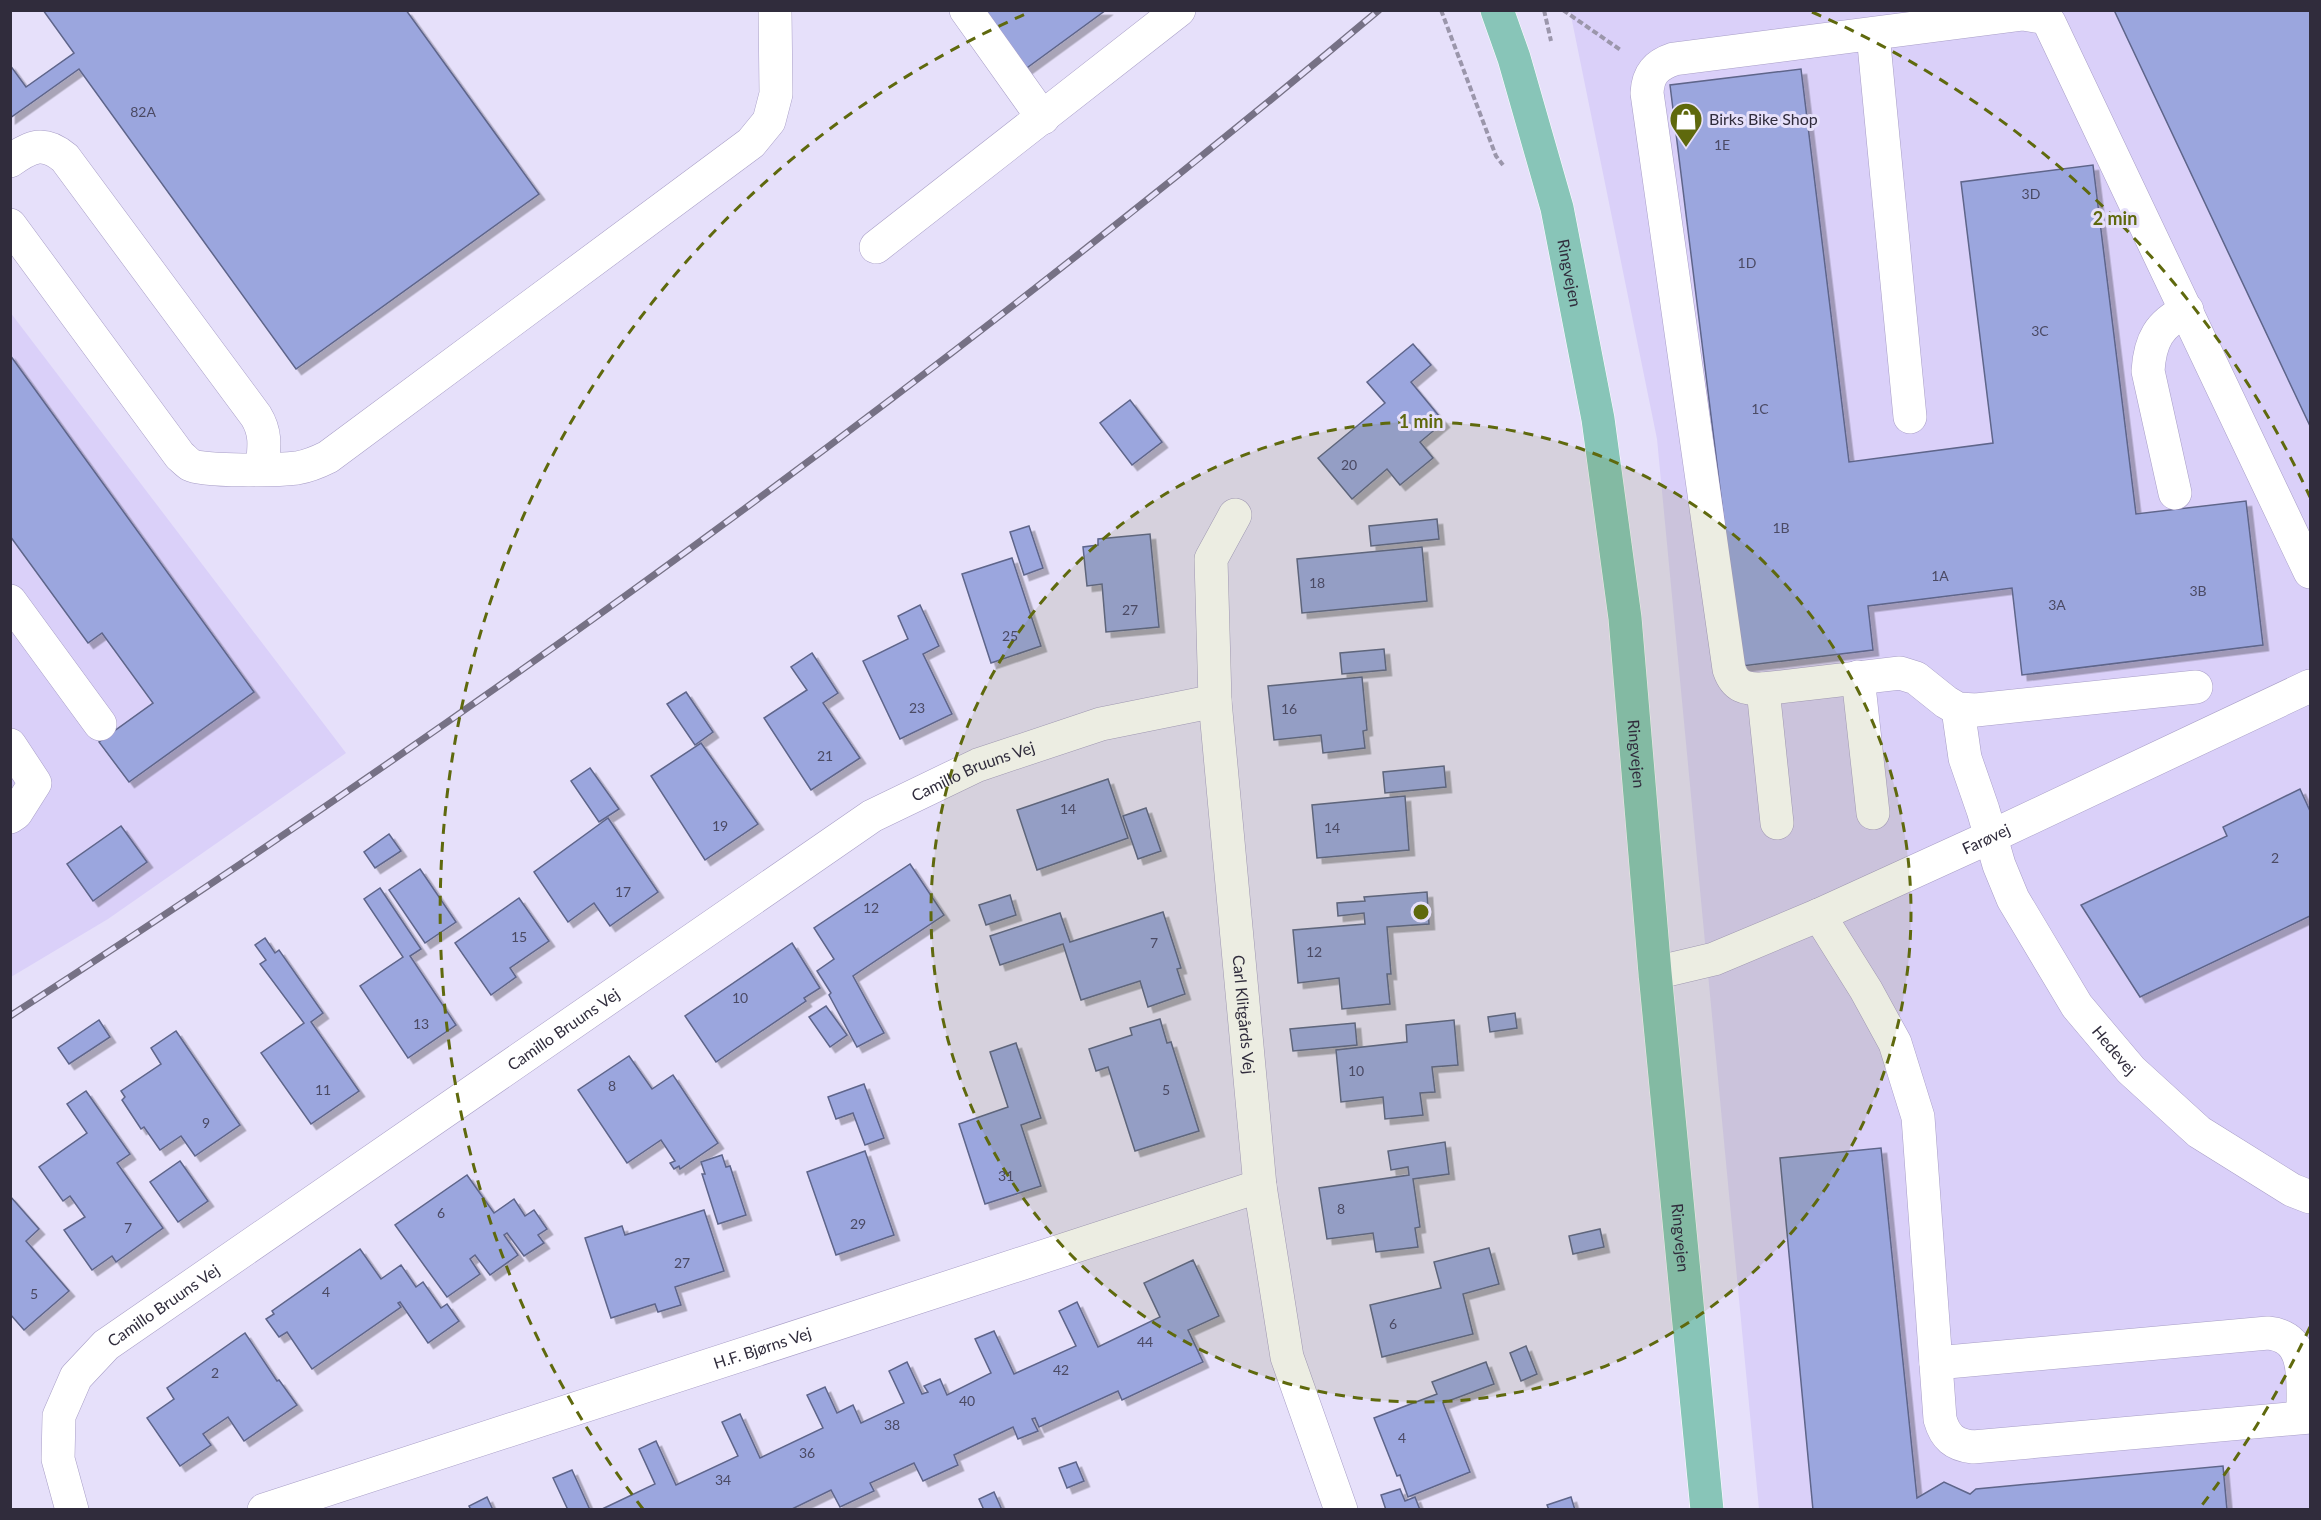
<svg xmlns="http://www.w3.org/2000/svg" width="2321" height="1520" viewBox="0 0 2321 1520" font-family="Lato,sans-serif">
<defs>
<filter id="shadow"><feDropShadow dx="5.5" dy="5.5" stdDeviation="0" flood-color="#0004"/></filter>
</defs>
<rect width="100%" height="100%" fill="#e6e0fa"/>
<!-- built -->
<g fill="#dad0f9">
<path d="M1570,11H2310V1509H1759L1657,439Z"/>
<path d="M10,312L346,753L108,919L11,977Z"/>
</g>
<!-- building -->
<g fill="#9ba6de" stroke="#5e658a" stroke-width="1.5" filter="url(#shadow)">
<path d="M43,10H406L539,194L296,369L79,69L10,118V65L26,87L74,53Z"/>
<path d="M980,10H1106L1024,70Z"/>
<path d="M2114,10H2310V426Z"/>
<path d="M1801,69L1849,462L1993,443L1961,182L2093,165L2136,514L2246,501L2263,645L2022,675L2012,588L1868,606L1873,650L1742,666L1670,85Z"/>
<path d="M1413,344L1431,365L1411,382L1444,422L1420,442L1433,458L1400,485L1387,469L1352,499L1318,458L1385,403L1367,382Z"/>
<path d="M10,355L254,692L129,782L99,742L153,703L102,633L88,643L10,536Z"/>
<path d="M1130,400L1162,442L1132,465L1100,423Z"/>
<path d="M1437,519L1439,539L1371,546L1369,526Z"/>
<path d="M1029,526L1043,568L1024,575L1010,532Z"/>
<path d="M1150,534L1159,627L1106,632L1102,584L1087,586L1083,547L1098,545V539Z"/>
<path d="M1422,547L1427,601L1302,613L1297,559Z"/>
<path d="M1012,558L1041,646L991,663L962,574Z"/>
<path d="M920,605L939,646L923,654L952,714L900,739L863,661L908,639L898,616Z"/>
<path d="M1384,649L1386,670L1342,674L1340,653Z"/>
<path d="M812,653L838,693L823,703L860,758L811,790L764,718L807,690L791,667Z"/>
<path d="M1362,677L1367,730L1363,731L1365,748L1323,753L1321,735L1274,740L1268,686Z"/>
<path d="M686,692L713,732L695,745L667,704Z"/>
<path d="M701,743L758,824L705,860L651,776Z"/>
<path d="M1444,766L1446,787L1385,793L1383,772Z"/>
<path d="M590,768L619,809L599,822L571,781Z"/>
<path d="M1108,779L1128,838L1037,870L1017,810Z"/>
<path d="M2300,789L2310,811V916L2140,997L2081,905L2227,836L2223,827Z"/>
<path d="M1405,796L1409,850L1317,858L1312,805Z"/>
<path d="M1146,808L1161,851L1138,859L1123,816Z"/>
<path d="M608,818L658,892L610,926L594,903L568,922L534,872Z"/>
<path d="M121,826L147,862L93,901L67,864Z"/>
<path d="M389,834L401,851L375,868L364,852Z"/>
<path d="M910,864L944,915L853,976L884,1033L857,1047L829,995L831,993L817,971L834,959L814,928Z"/>
<path d="M420,869L456,922L425,943L389,890Z"/>
<path d="M380,888L421,949L410,956L456,1025L408,1058L360,986L403,957L364,899Z"/>
<path d="M1427,892L1429,924L1387,927L1391,974H1387L1390,1004L1342,1009L1339,978L1298,983L1293,930L1365,924L1364,913L1338,916L1337,903L1365,901L1364,897Z"/>
<path d="M1010,895L1016,915L986,925L979,905Z"/>
<path d="M519,898L549,941L510,968L516,977L491,995L455,943Z"/>
<path d="M1163,912L1181,968L1177,969L1185,994L1148,1007L1140,981L1081,1000L1063,944L1000,965L990,936L1060,913L1070,942Z"/>
<path d="M265,938L275,953L279,950L323,1013L311,1022L359,1091L311,1124L261,1053L304,1023L260,964L266,960L255,945Z"/>
<path d="M792,943L820,988L804,998L806,1001L716,1062L685,1016Z"/>
<path d="M826,1006L847,1035L830,1047L809,1017Z"/>
<path d="M1515,1013L1517,1028L1490,1032L1488,1017Z"/>
<path d="M1160,1019L1167,1043L1171,1042L1199,1131L1135,1151L1108,1067L1096,1071L1089,1049L1132,1035L1130,1028Z"/>
<path d="M99,1020L110,1037L69,1064L58,1048Z"/>
<path d="M1454,1020L1458,1065L1432,1067L1435,1092L1420,1093L1423,1115L1385,1119L1383,1097L1341,1102L1336,1050L1407,1042L1406,1025Z"/>
<path d="M1355,1023L1357,1045L1293,1051L1290,1029Z"/>
<path d="M176,1031L240,1125L195,1156L181,1136L160,1150L144,1127L141,1129L122,1100L125,1097L121,1091L161,1064L151,1048Z"/>
<path d="M1016,1043L1041,1118L1021,1125L1041,1186L985,1204L959,1124L1008,1107L990,1052Z"/>
<path d="M629,1056L652,1089L673,1075L718,1143L680,1169L679,1166L674,1169L670,1163L675,1161L661,1140L627,1163L578,1090Z"/>
<path d="M864,1084L884,1138L865,1145L853,1113L836,1119L828,1097Z"/>
<path d="M86,1091L130,1154L117,1163L163,1228L116,1262L112,1256L92,1270L64,1230L85,1217L70,1196L63,1201L39,1167L87,1133L67,1104Z"/>
<path d="M1445,1142L1449,1174L1413,1179L1420,1227L1415,1228L1418,1247L1376,1252L1373,1233L1327,1239L1319,1188L1409,1175L1408,1167L1391,1170L1388,1151Z"/>
<path d="M1881,1148L1917,1498L1944,1482L1970,1494L1976,1489L2223,1466L2227,1510H1813L1780,1158Z"/>
<path d="M865,1151L894,1235L836,1255L807,1172Z"/>
<path d="M722,1155L726,1167L730,1166L746,1215L718,1224L702,1174H705L701,1162Z"/>
<path d="M180,1161L208,1201L178,1222L150,1182Z"/>
<path d="M467,1175L494,1213L514,1199L525,1216L534,1210L547,1229L538,1235L544,1243L524,1256L507,1233L504,1235L518,1255L490,1275L475,1255L470,1259L480,1274L447,1297L395,1225Z"/>
<path d="M10,1196L39,1229L26,1241L69,1291L24,1330L10,1314Z"/>
<path d="M704,1210L724,1271L675,1287L681,1305L658,1312L655,1304L611,1318L585,1238L622,1226L625,1235Z"/>
<path d="M1600,1229L1604,1247L1573,1254L1569,1236Z"/>
<path d="M1489,1248L1499,1284L1463,1294L1473,1334L1382,1357L1370,1305L1441,1288L1434,1262Z"/>
<path d="M360,1249L381,1279L401,1265L416,1287L423,1282L441,1308L447,1304L459,1321L428,1343L400,1302L398,1303L401,1307L312,1369L287,1332L279,1337L266,1319L274,1314L272,1311Z"/>
<path d="M1193,1260L1219,1316L1188,1330L1203,1362L1122,1400L1118,1391L1039,1427L1035,1418L1032,1419L1038,1431L1018,1439L1013,1427L954,1455L958,1465L923,1481L914,1463L870,1483L874,1491L840,1507L831,1490L790,1510H600L655,1484L639,1449L656,1441L676,1485L738,1456L722,1422L740,1414L760,1458L823,1428L807,1395L825,1387L837,1413L853,1405L861,1423L904,1403L889,1371L907,1362L922,1394L928,1392L924,1386L940,1379L947,1395L991,1373L975,1339L994,1331L1014,1374L1076,1346L1059,1311L1077,1302L1098,1347L1160,1317L1144,1283Z"/>
<path d="M245,1333L277,1381L279,1380L297,1405L244,1441L228,1417L203,1434L211,1445L180,1466L147,1418L174,1399L167,1388Z"/>
<path d="M1526,1346L1537,1374L1521,1381L1510,1353Z"/>
<path d="M1486,1362L1494,1384L1443,1403L1470,1472L1408,1497L1400,1475L1397,1476L1374,1418L1437,1394L1432,1382Z"/>
<path d="M1076,1462L1084,1481L1067,1488L1059,1468Z"/>
<path d="M572,1470L590,1510H568L553,1478Z"/>
<path d="M1400,1489L1405,1501L1415,1497L1420,1510H1386L1381,1495Z"/>
<path d="M994,1492L1002,1510H984L979,1499Z"/>
<path d="M487,1497L493,1510H471L469,1506Z"/>
<path d="M1571,1497L1575,1510H1549L1547,1505Z"/>
</g>
<g fill="none" stroke-linecap="round" stroke-linejoin="round">
<defs>
<g id="minor">
<path d="M966,10L1043,118"/>
<path d="M1873,34L1910,417"/>
<path d="M10,161C31,146 44,140 65,158L256,416C267,434 264,448 262,469"/>
<path d="M10,225L180,456C183,458 187,463 191,465C204,472 280,470 297,468C309,466 318,462 328,457L751,143L769,121L776,94L775,10"/>
<path d="M876,247L1179,10"/>
<path d="M2175,493L2148,371C2150,340 2159,324 2187,310"/>
<path id="s1" d="M1235,515L1211,559L1215,701L1260,1186L1287,1357L1341,1510"/>
<path d="M10,601L100,724"/>
<path d="M1858,677L1873,813"/>
<path d="M2196,687L1976,710L1958,709L1946,702L1916,678L1900,673L1763,689C1745,689 1735,687 1729,669L1647,93C1648,74 1656,65 1674,59L2023,14L2042,17L2049,22L2310,572"/>
<path d="M1763,689L1777,823"/>
<path id="s2" d="M1958,709L1965,758L1983,810L1999,865L2013,899L2077,1006L2131,1070L2199,1132L2292,1190L2310,1197"/>
<path d="M10,745L35,783L16,813L10,817"/>
<path d="M1819,915L1866,990L1895,1043L1918,1117L1940,1419C1945,1437 1954,1445 1973,1447L2310,1417"/>
<path id="s3" d="M1655,973L1714,959L1819,915L1990,837L2310,686"/>
<path d="M1936,1363L2268,1333C2311,1337 2302,1385 2303,1417"/>
<path id="s4" d="M72,1510L58,1459L59,1416L76,1377L106,1345L872,816L978,765L1101,724L1215,701"/>
<path id="s5" d="M264,1510L1260,1186"/>
</g>
<g id="major">
<path id="s6" d="M1497,10L1514,58L1557,208L1598,419L1625,618L1655,973L1707,1510"/>
</g>
</defs>
<!-- minor casing -->
<use href="#minor" stroke="#a89ec7" stroke-width="34"/>
<!-- major casing -->
<use href="#major" stroke="#fff" stroke-width="34"/>
<!-- path -->
<g stroke="#9b96ab" stroke-width="4" stroke-dasharray="6 3" stroke-linecap="butt">
<path d="M1441,10L1496,156L1503,165"/>
<path d="M1544,10L1551,41"/>
<path d="M1563,10L1622,51"/>
</g>
<!-- minor -->
<use href="#minor" stroke="#fff" stroke-width="33"/>
<!-- major -->
<use href="#major" stroke="#88c5b8" stroke-width="33"/>
<defs>
<path id="rail" d="M10,1016C486,708 945,374 1379,10"/>
</defs>
<!-- rail casing -->
<use href="#rail" stroke="#767185" stroke-width="7"/>
<!-- rail -->
<use href="#rail" stroke="#e6e0fa" stroke-width="4.5" stroke-dasharray="14" stroke-linecap="butt"/>
</g>
<!-- distance rings -->
<circle cx="1421" cy="912" r="490" fill="#5f690d" fill-opacity=".12"/>
<g fill="none" stroke="#5f690d" stroke-width="3" stroke-dasharray="10 8">
<circle cx="1421" cy="912" r="490"/>
<path d="M2310 1327A981 981 0 0 1 2199 1509M643 1509A981 981 0 0 1 1030 12M1812 12A981 981 0 0 1 2310 497"/>
</g>
<!-- icons -->
<defs>
<symbol id="shop-pin" viewBox="-11 -11 22 30"><path d="M0 17L-7.5 6A9.5 9.5 0 1 1 7.5 6Z" fill="#5f690d" stroke="#e6e0fa"/><path d="M-5-2.5h2.3a2.7 3.5 0 0 1 5.4 0H5L5.5 6h-11ZM-1.5-2.5h3a1.5 2.3 0 0 0-3 0Z" fill="#fff"/></symbol>
</defs>
<g fill-rule="evenodd">
<use href="#shop-pin" x="1667" y="100" width="38" height="52"/>
</g>
<g text-anchor="middle" stroke-width="6" stroke-linejoin="round" paint-order="stroke">
<!-- number labels -->
<g font-size="14" fill="#4b4a64">
<text x="143" y="117">82A</text>
<text x="1722" y="150">1E</text>
<text x="2031" y="199">3D</text>
<text x="1747" y="268">1D</text>
<text x="2040" y="336">3C</text>
<text x="1760" y="414">1C</text>
<text x="1349" y="470">20</text>
<text x="1781" y="533">1B</text>
<text x="1940" y="581">1A</text>
<text x="1317" y="588">18</text>
<text x="2198" y="596">3B</text>
<text x="2057" y="610">3A</text>
<text x="1130" y="615">27</text>
<text x="1010" y="641">25</text>
<text x="917" y="713">23</text>
<text x="1289" y="714">16</text>
<text x="825" y="761">21</text>
<text x="1068" y="814">14</text>
<text x="720" y="831">19</text>
<text x="1332" y="833">14</text>
<text x="2275" y="863">2</text>
<text x="623" y="897">17</text>
<text x="871" y="913">12</text>
<text x="519" y="942">15</text>
<text x="1154" y="948">7</text>
<text x="1314" y="957">12</text>
<text x="740" y="1003">10</text>
<text x="421" y="1029">13</text>
<text x="1356" y="1076">10</text>
<text x="612" y="1091">8</text>
<text x="323" y="1095">11</text>
<text x="1166" y="1095">5</text>
<text x="206" y="1128">9</text>
<text x="1006" y="1181">31</text>
<text x="1341" y="1214">8</text>
<text x="441" y="1218">6</text>
<text x="858" y="1229">29</text>
<text x="128" y="1233">7</text>
<text x="682" y="1268">27</text>
<text x="326" y="1297">4</text>
<text x="34" y="1299">5</text>
<text x="1393" y="1329">6</text>
<text x="1145" y="1347">44</text>
<text x="1061" y="1375">42</text>
<text x="215" y="1378">2</text>
<text x="967" y="1406">40</text>
<text x="892" y="1430">38</text>
<text x="1402" y="1443">4</text>
<text x="807" y="1458">36</text>
<text x="723" y="1485">34</text>
</g>
<!-- poi labels -->
<g font-size="16" fill="#302c3c" stroke="#e6e0fa" text-anchor="start">
<text x="1709" y="125">Birks Bike Shop</text>
</g>
<!-- street labels -->
<g font-size="16" fill="#302c3c" stroke="#e6e0fa">
<text dy="6" stroke="none"><textPath href="#s6" startOffset="273">Ringvejen</textPath></text>
<text dy="6" stroke="none"><textPath href="#s6" startOffset="759">Ringvejen</textPath></text>
<text dy="6" stroke="none"><textPath href="#s4" startOffset="1224">Camillo Bruuns Vej</textPath></text>
<text dy="6" stroke="none"><textPath href="#s3" startOffset="358">Farøvej</textPath></text>
<text dy="6" stroke="none"><textPath href="#s1" startOffset="507">Carl Klitgårds Vej</textPath></text>
<text dy="6" stroke="none"><textPath href="#s4" startOffset="738">Camillo Bruuns Vej</textPath></text>
<text dy="6" stroke="none"><textPath href="#s2" startOffset="381">Hedevej</textPath></text>
<text dy="6" stroke="none"><textPath href="#s6" startOffset="1245">Ringvejen</textPath></text>
<text dy="6" stroke="none"><textPath href="#s4" startOffset="252">Camillo Bruuns Vej</textPath></text>
<text dy="6" stroke="none"><textPath href="#s5" startOffset="524">H.F. Bjørns Vej</textPath></text>
</g>
</g>
<circle cx="1421" cy="912" r="9" fill="#5f690d" stroke="#e6e0fa" stroke-width="3"/>
<g font-size="18" text-anchor="middle" font-weight="bold" fill="#5f690d" stroke="#e6e0fa" stroke-width="6" stroke-linejoin="round" paint-order="stroke">
<text x="2115" y="225">2 min</text>
<text x="1421" y="428">1 min</text>
</g>
<!-- border -->
<rect width="2321" height="1520" fill="none" stroke="#302c3c" stroke-width="24"/>
</svg>
